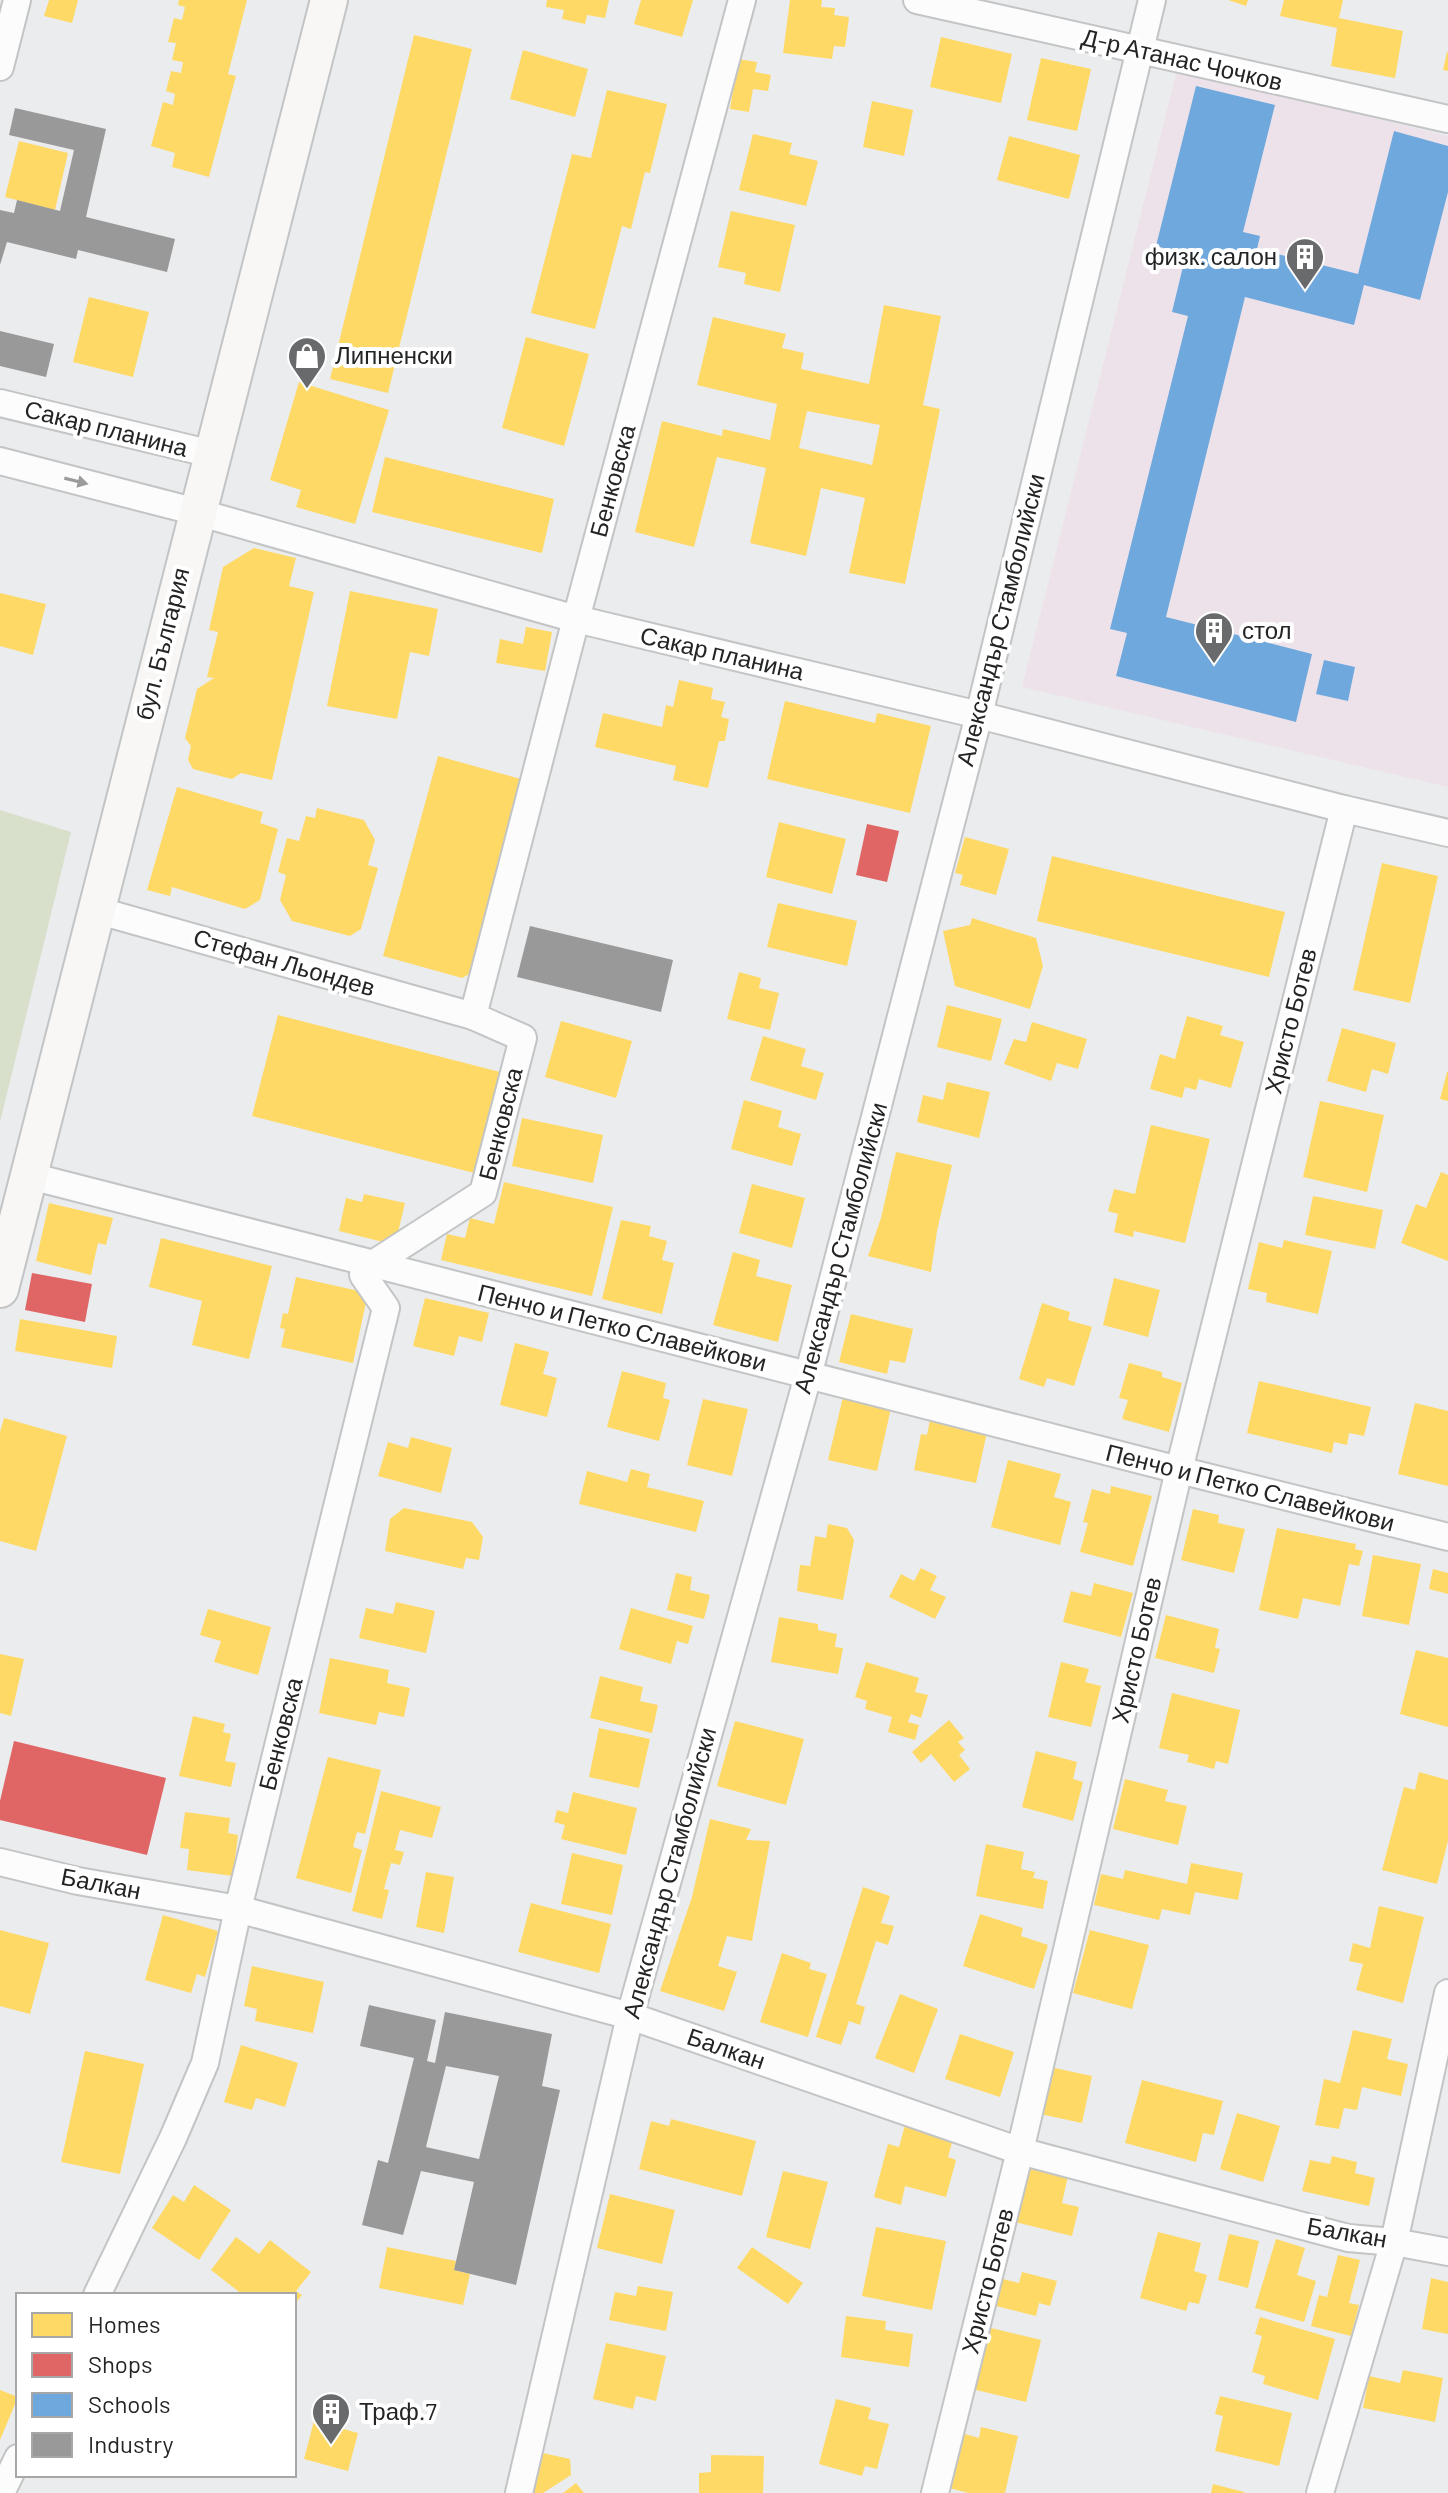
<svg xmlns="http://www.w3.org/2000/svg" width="1448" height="2493" viewBox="0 0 1448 2493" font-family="Barlow,sans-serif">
<rect width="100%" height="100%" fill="#eaecee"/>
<!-- education -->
<path fill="#eee2ea" d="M1177,70L1448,136V787L1022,687Z"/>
<!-- green -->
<path fill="#d8dfcb" d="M0,810L71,832L0,1122Z"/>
<!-- homes -->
<g fill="#ffd966" fill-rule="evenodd">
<path d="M49,0H78L72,23L44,16Z"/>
<path d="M179,0H247L228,74L236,76L209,177L172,167L175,153L151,146L163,102L173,105L175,94L166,91L171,71L181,73L183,62L172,60L176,43L168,42L174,18L182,20L185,7L178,5Z"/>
<path d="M547,0H609L605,18L587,15L585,24L562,19L564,10L546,7Z"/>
<path d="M641,0H693L682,37L634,24Z"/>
<path d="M790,0H822L821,7L835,8L834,15L849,17L845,47L834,46L832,59L783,53Z"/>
<path d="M1228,0H1248L1246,6Z"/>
<path d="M1284,0H1343L1339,18L1403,31L1395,78L1331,66L1337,28L1280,16Z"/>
<path d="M414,35L472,49L388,393L330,379Z"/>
<path d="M941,37L1012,54L1001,103L930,87Z"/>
<path d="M523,50L588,69L575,117L510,99Z"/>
<path d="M1447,52H1448V71L1443,70Z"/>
<path d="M1041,58L1091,69L1077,131L1027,120Z"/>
<path d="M738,59L757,62L755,72L771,75L768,91L753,89L749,112L730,109Z"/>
<path d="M607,90L667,104L650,173L645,172L631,229L622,226L595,329L531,313L572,154L591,158Z"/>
<path d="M872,101L913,110L904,156L863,147Z"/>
<path d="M753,134L792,143L789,154L818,161L806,206L739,190Z"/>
<path d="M1009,136L1080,155L1069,199L997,180Z"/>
<path d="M19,141L68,153L55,210L5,197Z"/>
<path d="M731,211L795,225L780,292L744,284L746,273L718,267Z"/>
<path d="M89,297L149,312L133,377L73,362Z"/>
<path d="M884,305L941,316L923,405L940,409L905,584L849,573L865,498L821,488L806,556L750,543L766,468L717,457L694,547L635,532L662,421L722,436L723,429L770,440L777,404L697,385L713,317L786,334L782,348L804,353L801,369L869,384ZM807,411L880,425L872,465L799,448Z"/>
<path d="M526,337L589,354L564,446L502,428Z"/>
<path d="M299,382L389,410L355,524L296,507L301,490L270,480Z"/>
<path d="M385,457L554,499L542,553L372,512Z"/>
<path d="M254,548L296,558L289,586L314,592L272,780L241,773L232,779L193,769L188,760L191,746L185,738L197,689L214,678L207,677L218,632L209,630L223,567Z"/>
<path d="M350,591L438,609L429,656L410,652L397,719L327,706Z"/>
<path d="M0,593L46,604L33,655L0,646Z"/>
<path d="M526,627L552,632L545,671L496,663L500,639L523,644Z"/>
<path d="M679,680L713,688L711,699L725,702L721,717L729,719L725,741H719L708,788L673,780L676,766L595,747L603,713L662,727L666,705L673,707Z"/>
<path d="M785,701L875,723L877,713L931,726L910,813L767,779Z"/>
<path d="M438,756L528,781L477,970L462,978L383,956Z"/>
<path d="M177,787L263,812L260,823L278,829L260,900L245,909L172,887L170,896L147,890Z"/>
<path d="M317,808L364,820L375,840L368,865L378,868L361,929L350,936L292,921L280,900L286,875L278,872L287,838L299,841L306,816L315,818Z"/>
<path d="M779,822L846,839L832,894L766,877Z"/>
<path d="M965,837L1009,849L996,895L960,885L963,875L955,873Z"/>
<path d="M1052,856L1285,912L1269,977L1037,921Z"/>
<path d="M1382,863L1438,876L1410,1003L1353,990Z"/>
<path d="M778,903L857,921L847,966L767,947Z"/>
<path d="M972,918L1036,938L1043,966L1030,1009L955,986L943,931L970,925Z"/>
<path d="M739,972L761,978L759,988L779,993L770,1030L727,1019Z"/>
<path d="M947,1005L1002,1019L991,1061L937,1047Z"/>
<path d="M278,1015L504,1073L478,1174L252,1116Z"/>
<path d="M1187,1016L1223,1026L1220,1035L1244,1042L1231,1088L1199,1079L1196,1090L1185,1087L1182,1098L1150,1089L1160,1054L1175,1059Z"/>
<path d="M561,1021L632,1041L616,1098L545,1077Z"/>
<path d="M1032,1022L1087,1039L1078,1069L1057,1063L1051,1081L1004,1064L1014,1039L1026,1042Z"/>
<path d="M1342,1028L1396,1043L1388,1074L1372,1069L1366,1092L1327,1081Z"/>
<path d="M763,1036L806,1049L801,1066L824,1073L816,1100L750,1080Z"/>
<path d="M1447,1072H1448V1101L1440,1099Z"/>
<path d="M947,1082L990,1092L979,1138L917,1122L923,1095L943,1100Z"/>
<path d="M744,1100L782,1111L778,1127L801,1134L792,1166L731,1149Z"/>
<path d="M1320,1101L1384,1115L1367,1192L1303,1177Z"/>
<path d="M522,1118L603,1135L593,1183L512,1166Z"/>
<path d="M1151,1125L1210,1139L1185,1243L1134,1231L1133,1237L1114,1232L1118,1214L1108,1211L1114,1189L1135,1194Z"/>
<path d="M896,1152L952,1165L937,1231L931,1272L868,1256L881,1218Z"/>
<path d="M1441,1172L1448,1175V1261L1401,1243L1416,1204L1426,1208Z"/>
<path d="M504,1182L613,1207L592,1296L441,1260L447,1234L465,1238L470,1218L494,1224Z"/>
<path d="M752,1184L805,1198L792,1248L739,1233Z"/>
<path d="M364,1194L405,1203L395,1245L339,1231L346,1198L362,1202Z"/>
<path d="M1313,1196L1383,1210L1375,1249L1305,1235Z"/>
<path d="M49,1203L113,1218L106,1245L98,1243L91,1275L36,1261Z"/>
<path d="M621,1220L651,1226L649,1236L667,1241L662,1260L674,1263L662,1314L602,1299Z"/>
<path d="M161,1238L272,1266L249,1359L192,1345L202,1301L149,1287Z"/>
<path d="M1284,1240L1332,1251L1318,1314L1266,1302L1267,1293L1248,1289L1259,1242L1282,1248Z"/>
<path d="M733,1252L760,1260L756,1276L792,1285L778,1342L713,1325Z"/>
<path d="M296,1277L368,1293L353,1363L281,1347L285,1329L280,1328L283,1313L288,1314Z"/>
<path d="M1114,1278L1160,1290L1148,1337L1103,1325Z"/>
<path d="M425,1298L489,1313L482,1342L459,1336L454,1356L413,1346Z"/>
<path d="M1042,1303L1070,1312L1068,1320L1092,1327L1074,1386L1047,1378L1044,1387L1019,1379Z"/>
<path d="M851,1314L913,1329L905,1363L890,1360L887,1374L839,1362Z"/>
<path d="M20,1319L117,1336L112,1368L15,1351Z"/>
<path d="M515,1343L549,1352L543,1374L557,1378L547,1417L500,1405Z"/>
<path d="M1129,1363L1162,1372V1377L1182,1383L1169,1432L1122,1419L1128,1400L1119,1398Z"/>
<path d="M622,1371L666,1383L663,1398L670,1400L659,1441L607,1427Z"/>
<path d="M1259,1381L1371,1407L1364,1436L1349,1433L1347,1445L1334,1442L1332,1453L1247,1433Z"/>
<path d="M843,1397L891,1408L877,1471L828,1460Z"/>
<path d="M703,1399L748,1409L732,1476L687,1465Z"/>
<path d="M1415,1403L1448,1411V1486L1398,1474Z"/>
<path d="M4,1418L67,1436L36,1551L0,1541V1432Z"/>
<path d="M930,1420L987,1432L976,1483L914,1470L921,1434L927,1435Z"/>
<path d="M411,1437L452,1448L441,1493L378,1476L388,1442L408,1448Z"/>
<path d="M1008,1460L1061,1474L1054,1497L1071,1502L1060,1545L991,1527Z"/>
<path d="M631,1469L650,1474L647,1487L704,1501L696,1532L579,1504L587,1471L627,1482Z"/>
<path d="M1111,1486L1152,1496L1133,1566L1080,1552L1088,1523L1083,1522L1092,1489L1110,1494Z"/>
<path d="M404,1508L472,1522L483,1537L479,1560L466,1558L463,1569L385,1551L390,1519Z"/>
<path d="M1193,1509L1219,1515L1218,1523L1245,1529L1234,1573L1181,1560Z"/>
<path d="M828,1524L847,1528L854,1540L843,1600L797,1591L800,1565L810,1566L815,1536L826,1538Z"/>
<path d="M1277,1528L1356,1544L1355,1549L1363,1551L1359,1566L1349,1564L1340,1606L1303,1598L1298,1619L1259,1610Z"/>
<path d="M1373,1555L1421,1564L1409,1625L1362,1616Z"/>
<path d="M921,1568L937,1576L930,1590L946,1597L935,1619L889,1597L901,1574L914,1581Z"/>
<path d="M1433,1569L1448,1573V1594L1429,1589Z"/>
<path d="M676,1573L692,1577L690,1590L710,1595L704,1619L667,1610Z"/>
<path d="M1094,1583L1133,1593L1121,1637L1063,1622L1071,1591L1091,1596Z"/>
<path d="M396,1602L435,1611L426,1653L359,1638L366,1608L393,1614Z"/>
<path d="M631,1608L693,1626L688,1644L677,1641L671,1664L619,1649Z"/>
<path d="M208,1609L271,1627L258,1675L214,1662L221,1641L200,1635Z"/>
<path d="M1166,1615L1219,1629L1215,1648L1220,1649L1214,1673L1155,1658Z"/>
<path d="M779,1617L818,1624V1630L837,1634L835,1647L843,1648L838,1674L771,1662Z"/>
<path d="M1416,1650L1448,1658V1727L1400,1714Z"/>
<path d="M0,1654L24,1659L11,1716L0,1713Z"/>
<path d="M330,1658L389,1670L387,1683L410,1688L404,1717L379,1712L376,1725L319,1713Z"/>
<path d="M866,1662L919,1678L915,1692L928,1695L921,1718L911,1714L908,1722L919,1725L915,1740L888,1732L892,1717L865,1709L867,1701L855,1697Z"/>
<path d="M1061,1662L1089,1669L1085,1682L1101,1686L1091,1727L1048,1717Z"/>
<path d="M600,1676L643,1687L640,1701L658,1705L652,1733L590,1718Z"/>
<path d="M1172,1693L1240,1710L1228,1764L1216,1761L1214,1769L1187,1762L1189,1755L1159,1748Z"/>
<path d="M193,1716L225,1724L223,1732L231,1734L225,1761L236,1763L231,1787L179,1776Z"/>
<path d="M949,1720L964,1738L958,1742L965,1750L959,1755L970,1769L954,1782L931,1754L921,1763L912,1752Z"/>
<path d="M735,1721L804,1739L786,1805L717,1786Z"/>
<path d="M599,1728L650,1739L639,1788L589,1777Z"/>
<path d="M1036,1751L1077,1762L1073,1779L1083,1782L1073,1821L1022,1807Z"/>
<path d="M328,1757L381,1770L365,1834L357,1832L353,1847L362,1850L351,1893L296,1878Z"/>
<path d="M1419,1772L1448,1780V1841L1437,1884L1382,1870L1404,1787L1415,1790Z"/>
<path d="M1125,1779L1168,1790L1165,1801L1187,1806L1178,1845L1113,1829Z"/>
<path d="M381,1791L441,1807L432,1838L400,1830L395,1850L404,1852L400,1865L391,1863L384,1889L389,1890L382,1919L352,1911Z"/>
<path d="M573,1792L637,1808L626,1855L561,1839L565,1825L554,1822L557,1810L568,1813Z"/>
<path d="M185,1812L230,1818L228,1833L238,1835L233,1876L187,1870L189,1849L180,1848Z"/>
<path d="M710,1819L751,1829L746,1840L770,1841L752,1941L727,1936L718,1966L737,1972L724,2011L660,1991L692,1897Z"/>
<path d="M986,1844L1024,1852L1021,1869L1035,1872L1033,1878L1048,1881L1043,1909L976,1896Z"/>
<path d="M572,1853L623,1865L612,1915L561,1904Z"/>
<path d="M1191,1863L1243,1873L1238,1900L1195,1892L1190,1915L1162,1909L1159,1920L1094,1905L1101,1874L1123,1879L1125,1870L1187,1884Z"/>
<path d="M426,1872L454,1877L444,1933L416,1927Z"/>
<path d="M863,1887L890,1896L881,1923L894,1926L888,1945L876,1941L856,2004L865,2007L860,2025L849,2021L841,2045L816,2037Z"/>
<path d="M531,1903L611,1924L599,1973L518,1952Z"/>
<path d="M1379,1906L1424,1917L1403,2003L1356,1990L1363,1964L1349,1961L1353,1943L1370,1948Z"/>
<path d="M980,1914L1023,1928L1021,1936L1048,1945L1034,1989L963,1966Z"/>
<path d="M163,1915L218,1931L205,1977L197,1974L191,1993L145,1980Z"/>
<path d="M0,1930L49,1943L30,2014L0,2006Z"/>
<path d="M1090,1930L1149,1945L1132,2009L1073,1993Z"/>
<path d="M782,1953L811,1963L809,1969L827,1974L808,2037L760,2022Z"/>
<path d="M252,1966L324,1982L313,2033L255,2021L257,2009L244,2006Z"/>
<path d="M900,1994L938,2009L914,2073L875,2058Z"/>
<path d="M1353,2030L1392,2039L1387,2059L1408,2064L1401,2096L1362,2087L1357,2110L1344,2108L1339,2129L1315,2125L1324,2079L1340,2083Z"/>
<path d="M960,2034L1014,2052L1000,2097L945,2079Z"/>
<path d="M241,2045L298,2063L285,2107L256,2098L252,2110L224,2102Z"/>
<path d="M85,2051L144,2064L120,2174L61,2162Z"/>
<path d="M1050,2067L1092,2076L1082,2123L1040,2114Z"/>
<path d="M1142,2080L1223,2101L1214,2135L1203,2133L1196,2162L1125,2143Z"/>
<path d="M1237,2113L1280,2126L1263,2182L1220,2169Z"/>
<path d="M671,2119L756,2141L742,2196L639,2169L651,2121L669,2126Z"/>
<path d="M905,2125L953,2139L948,2157L956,2160L946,2197L905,2186L901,2205L874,2197L888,2144L899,2147Z"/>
<path d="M1332,2156L1357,2162L1355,2173L1375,2178L1369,2206L1302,2191L1310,2160L1330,2164Z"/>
<path d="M1028,2166L1068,2176L1062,2203L1079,2207L1072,2236L1015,2222Z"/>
<path d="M783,2171L828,2182L810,2249L766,2237Z"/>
<path d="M194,2185L231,2210L199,2260L152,2228L173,2195L184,2202Z"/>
<path d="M610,2194L675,2210L662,2264L597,2248Z"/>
<path d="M876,2227L946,2241L932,2310L862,2296Z"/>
<path d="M1158,2232L1201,2243L1194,2271L1207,2275L1199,2304L1189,2302L1186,2311L1140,2298Z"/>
<path d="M1229,2234L1259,2241L1248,2288L1218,2280Z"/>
<path d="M236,2237L259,2254L270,2240L311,2272L296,2291L302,2295L294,2305V2295H243L211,2270Z"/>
<path d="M1276,2239L1305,2248L1297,2275L1316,2281L1304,2322L1255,2308Z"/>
<path d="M387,2247L456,2261L454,2270L470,2274L463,2305L379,2288Z"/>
<path d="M752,2247L803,2283L788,2304L737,2268Z"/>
<path d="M1338,2255L1360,2260L1349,2303L1359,2305L1351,2336L1311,2326L1319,2295L1327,2297Z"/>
<path d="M1022,2272L1057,2281L1050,2306L1039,2303L1036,2316L992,2305L999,2278L1019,2283Z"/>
<path d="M1431,2278L1448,2282V2334L1422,2329Z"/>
<path d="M638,2286L673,2292L666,2331L609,2320L615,2292L636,2296Z"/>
<path d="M846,2316L886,2321L885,2330L913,2334L909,2367L841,2357Z"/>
<path d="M1260,2317L1335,2339L1318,2400L1263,2384L1265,2376L1252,2372L1262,2336L1255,2334Z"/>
<path d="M987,2327L1041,2340L1026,2402L972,2389Z"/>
<path d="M606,2343L666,2356L656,2401L636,2396L633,2409L593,2399Z"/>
<path d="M1403,2370L1443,2378L1435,2422L1363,2408L1369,2376L1400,2383Z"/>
<path d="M0,2390L18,2397L0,2440Z"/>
<path d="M1220,2396L1292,2413L1279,2466L1215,2451L1223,2416L1215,2414Z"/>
<path d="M836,2399L871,2408L868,2419L889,2424L877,2469L865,2466L862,2476L819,2464Z"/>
<path d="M314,2421L358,2433L348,2471L304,2459Z"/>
<path d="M981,2427L1018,2436L1005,2493H969L945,2487L958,2432L979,2438Z"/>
<path d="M538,2452L570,2459L571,2475L543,2493H534L533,2477Z"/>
<path d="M711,2455L764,2456L763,2493H699V2473L711,2472Z"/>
<path d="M576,2483L584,2493H563Z"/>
<path d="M1213,2484L1244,2492V2493H1211Z"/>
</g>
<!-- shops -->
<g fill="#e06666">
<path d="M867,824L899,831L887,882L856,875Z"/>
<path d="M32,1273L92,1284L85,1322L25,1310Z"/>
<path d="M14,1741L166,1778L147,1855L0,1820V1801Z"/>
</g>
<!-- schools -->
<g fill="#6fa8dc">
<path d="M1196,86L1275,105L1243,232L1260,236L1257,249L1358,274L1394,131L1448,146V192L1420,300L1364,285L1354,325L1245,297L1166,617L1312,654L1296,722L1116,676L1127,633L1110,629L1188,316L1172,312L1186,254L1156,246Z"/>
<path d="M1324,660L1355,667L1348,701L1316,694Z"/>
</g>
<!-- industry -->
<g fill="#999" fill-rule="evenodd">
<path d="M15,108L106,129L86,217L175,239L167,272L78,250L76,259L7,242L0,265V210L14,213L17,200L60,211L74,150L9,135Z"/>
<path d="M0,331L54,344L46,377L0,366Z"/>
<path d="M530,926L673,960L661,1012L517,977Z"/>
<path d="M369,2005L436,2020L427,2061L435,2063L445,2012L552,2034L542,2086L560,2090L516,2285L454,2270L474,2182L421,2171L403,2235L362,2225L378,2160L388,2163L414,2058L360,2046ZM446,2066L499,2076L479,2159L426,2147Z"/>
</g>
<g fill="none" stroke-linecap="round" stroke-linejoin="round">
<defs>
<g id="street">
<path d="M917,0L1448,119"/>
<path d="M0,67L17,0"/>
<path d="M0,403L212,454"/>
<path d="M0,461L197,512L576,619L979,715L1344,809L1448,833"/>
<path d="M96,910L473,1016"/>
<path d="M30,1176L1179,1470L1448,1537"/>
<path d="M0,1862L78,1881L238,1909L630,2016L1020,2151L1348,2238L1394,2242L1448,2252"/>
<path d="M97,2295L173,2138L205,2063L238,1909L386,1308L363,1275L373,1264L483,1193L523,1038L473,1016L576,619L742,0"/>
<path d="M1,2493L18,2458"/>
<path d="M519,2493L630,2016L808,1376L979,715L1152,0"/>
<path d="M935,2493L1020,2151L1179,1470L1344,809"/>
<path d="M1320,2493L1394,2242L1448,1993"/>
</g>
<path id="secondary" d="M0,1289L329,0"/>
</defs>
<!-- street casing -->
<use href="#street" stroke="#c2c4c5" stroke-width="30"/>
<!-- secondary casing -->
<use href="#secondary" stroke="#c2c4c5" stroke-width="40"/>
<!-- street -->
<use href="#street" stroke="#fcfcfc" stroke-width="26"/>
<!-- secondary -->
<use href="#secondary" stroke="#f8f7f6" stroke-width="36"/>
</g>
<!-- one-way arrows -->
<defs><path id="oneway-solid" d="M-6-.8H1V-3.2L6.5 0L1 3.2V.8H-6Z" transform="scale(2)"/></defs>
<use fill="#9a9b9b" href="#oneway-solid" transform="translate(76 481) rotate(14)"/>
<!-- icons -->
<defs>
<symbol id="building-pin" viewBox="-11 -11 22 30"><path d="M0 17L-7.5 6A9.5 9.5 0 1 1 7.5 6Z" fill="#696a6b" stroke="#fff"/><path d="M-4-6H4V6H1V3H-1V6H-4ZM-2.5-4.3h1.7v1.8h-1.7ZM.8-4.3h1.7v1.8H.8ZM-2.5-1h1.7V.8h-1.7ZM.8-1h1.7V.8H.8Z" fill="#fff"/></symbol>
<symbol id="shop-pin" viewBox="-11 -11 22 30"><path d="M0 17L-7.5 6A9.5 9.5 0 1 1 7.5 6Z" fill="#696a6b" stroke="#fff"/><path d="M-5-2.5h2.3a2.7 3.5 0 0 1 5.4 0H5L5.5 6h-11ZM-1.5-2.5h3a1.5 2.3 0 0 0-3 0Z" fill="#fff"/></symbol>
</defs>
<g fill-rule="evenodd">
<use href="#building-pin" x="1283" y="235" width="44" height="60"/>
<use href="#shop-pin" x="285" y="334" width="44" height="60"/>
<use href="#building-pin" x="1192" y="609" width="44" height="60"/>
<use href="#building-pin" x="309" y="2390" width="44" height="60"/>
</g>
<g text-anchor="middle" stroke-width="8" stroke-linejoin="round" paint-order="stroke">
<!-- street labels -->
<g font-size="24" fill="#232425" stroke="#fff">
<text transform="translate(1182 60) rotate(13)" y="8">Д-р Атанас Чочков</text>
<text transform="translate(106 429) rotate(14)" y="8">Сакар планина</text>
<text transform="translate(613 481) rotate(-75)" y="8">Бенковска</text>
<text transform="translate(1001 620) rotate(-76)" y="8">Александър Стамболийски</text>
<text transform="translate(163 644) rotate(-76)" y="8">бул. България</text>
<text transform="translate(722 654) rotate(13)" y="8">Сакар планина</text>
<text transform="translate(284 963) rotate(16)" y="8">Стефан Льондев</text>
<text transform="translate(1291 1021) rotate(-76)" y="8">Христо Ботев</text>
<text transform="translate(501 1124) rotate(-76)" y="8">Бенковска</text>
<text transform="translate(841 1248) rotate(-75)" y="8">Александър Стамболийски</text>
<text transform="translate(622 1328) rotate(14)" y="8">Пенчо и Петко Славейкови</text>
<text transform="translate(1250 1488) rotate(14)" y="8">Пенчо и Петко Славейкови</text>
<text transform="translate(1137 1650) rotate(-77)" y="8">Христо Ботев</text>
<text transform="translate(281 1734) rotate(-76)" y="8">Бенковска</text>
<text transform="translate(670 1873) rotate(-75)" y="8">Александър Стамболийски</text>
<text transform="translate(101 1884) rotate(11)" y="8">Балкан</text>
<text transform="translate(726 2049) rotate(19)" y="8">Балкан</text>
<text transform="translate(1347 2233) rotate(10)" y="8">Балкан</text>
<text transform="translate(988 2281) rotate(-76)" y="8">Христо Ботев</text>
</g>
<!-- poi labels -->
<g font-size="24" fill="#232425" stroke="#fff" text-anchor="start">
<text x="1277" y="265" text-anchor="end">физк. салон</text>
<text x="335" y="364">Липненски</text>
<text x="1242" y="639">стол</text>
<text x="359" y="2420">Траф.7</text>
</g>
</g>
<!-- legend -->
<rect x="16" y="2293" width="280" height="184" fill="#ffffff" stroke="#a7a7a8" stroke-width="2"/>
<rect x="32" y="2313" width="40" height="24" fill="#ffd966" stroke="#a7a7a8" stroke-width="2"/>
<text x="88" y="2333" font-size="24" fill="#232425">Homes</text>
<rect x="32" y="2353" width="40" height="24" fill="#e06666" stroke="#a7a7a8" stroke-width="2"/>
<text x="88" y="2373" font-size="24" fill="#232425">Shops</text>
<rect x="32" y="2393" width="40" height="24" fill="#6fa8dc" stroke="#a7a7a8" stroke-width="2"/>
<text x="88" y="2413" font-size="24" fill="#232425">Schools</text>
<rect x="32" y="2433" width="40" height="24" fill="#999999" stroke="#a7a7a8" stroke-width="2"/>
<text x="88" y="2453" font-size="24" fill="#232425">Industry</text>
</svg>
